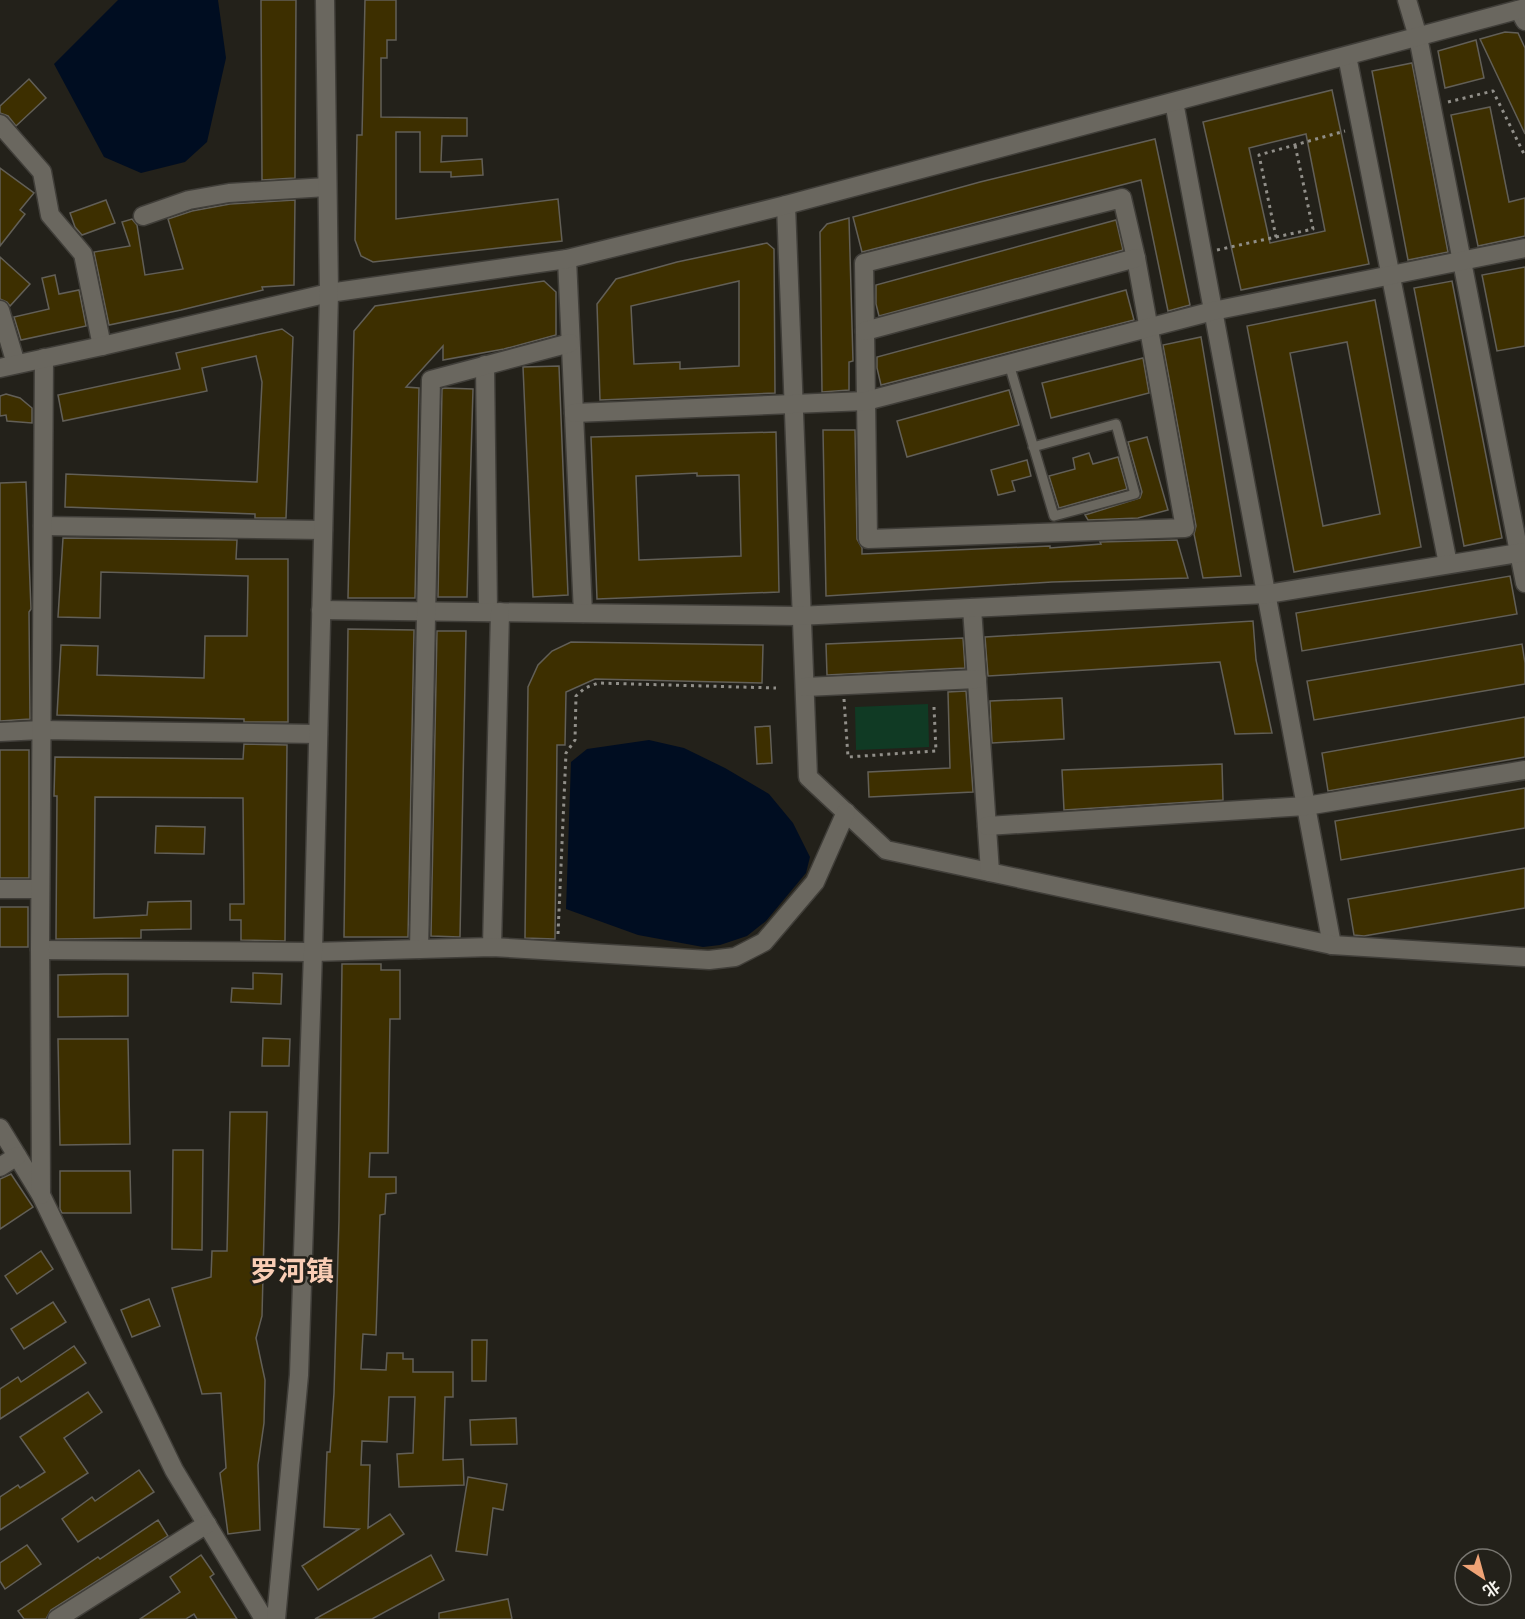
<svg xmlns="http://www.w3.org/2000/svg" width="1525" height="1619" viewBox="0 0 1525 1619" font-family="'Exo 2','Noto Sans SC',sans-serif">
<rect width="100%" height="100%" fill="#23211a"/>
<!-- green -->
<path fill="#103a24" d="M928,704L929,747L856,750L855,707Z"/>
<!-- water -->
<g fill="#000d21">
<path d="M118,0H218L226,58L207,142L185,162L141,173L104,157L54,64Z"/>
<path d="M649,740L684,748L725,768L769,794L793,823L810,857L806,873L766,921L747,936L720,945L703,947L638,935L566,909L571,762L587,749Z"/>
</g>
<!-- building -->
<g fill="#3d2f00" stroke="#625f57" stroke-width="1.5" fill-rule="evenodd">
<path d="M261,0H296L295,178L262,180Z"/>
<path d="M365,0H396V40H387V58H381V117L467,118V136H442L441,162L482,159L483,175L451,177V172H420V132H396V219L558,199L562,241L373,262L361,256L355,240L357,135H362Z"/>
<path d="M1505,32L1518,33L1525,48V134L1480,39Z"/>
<path d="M1476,40L1484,78L1445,88L1438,51Z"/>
<path d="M1412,63L1448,252L1408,260L1372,71Z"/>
<path d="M29,79L46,98L16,126L8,116L0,113V106Z"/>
<path d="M1332,90L1369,264L1241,290L1203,122ZM1306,134L1325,231L1270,243L1249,148Z"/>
<path d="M1490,107L1509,202L1525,198V236L1478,246L1451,115Z"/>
<path d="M1155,139L1190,305L1168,311L1141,180L862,252L853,217L980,182Z"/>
<path d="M0,168L34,193L20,210L25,214L0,246Z"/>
<path d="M106,200L115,223L82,235L75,227L70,213Z"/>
<path d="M295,200L294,285L262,287L263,290L181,310L109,325L94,252L130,246L122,222L132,219L137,225L145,275L183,269L168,219L192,211L230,204Z"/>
<path d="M849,218L853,361L849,362V390L822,392L820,232L827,224Z"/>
<path d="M1116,220L1123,250L879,316L876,304V285Z"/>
<path d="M767,243L774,249L775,393L600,400L597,304L616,279L677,262ZM739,281V366L680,369V362L634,364L631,306Z"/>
<path d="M0,257L30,284L10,306L7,302L0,299Z"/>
<path d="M1525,267V346L1497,351L1482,275Z"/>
<path d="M55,275L59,294L79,290L86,326L21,340L14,317L49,309L42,278Z"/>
<path d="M544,281L556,292V335L504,349L443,360V346L406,387L419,388L415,598H348L354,331L375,306Z"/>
<path d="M1452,281L1502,538L1464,546L1414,288Z"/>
<path d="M1126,290L1134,320L881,385L877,368V357Z"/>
<path d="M1375,300L1421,547L1294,572L1247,326ZM1347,342L1380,514L1323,526L1290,353Z"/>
<path d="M282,329L293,337L286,518H255V514L65,507L66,474L257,482L262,382L256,356L202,368L207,391L63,421L58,395L180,369L176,353Z"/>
<path d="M1201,337L1241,576L1203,578L1194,534L1196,526L1163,345Z"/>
<path d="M1143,358L1149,393L1051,418L1042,383Z"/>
<path d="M559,366L568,595L533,597L523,367Z"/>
<path d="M444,388L473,389L467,597H438L442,389Z"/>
<path d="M1009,390L1019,425L907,457L897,421Z"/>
<path d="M6,394L20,398L32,408V423L7,421L6,415L0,416V396Z"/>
<path d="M823,430H855L857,539L862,548V554L1050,546V548L1101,544L1100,542L1177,540L1188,578L1052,582L826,596Z"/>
<path d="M776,432L779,592L597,599L591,437ZM697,473V476L739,475L741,556L639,560L636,476Z"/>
<path d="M1147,437L1168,510L1138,518L1088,520L1085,515L1140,498L1142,492L1128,442Z"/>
<path d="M1089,453L1093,464L1118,457L1127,489L1059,508L1049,476L1075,469L1073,458Z"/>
<path d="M1027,460L1031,476L1012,481L1015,491L998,495L991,470Z"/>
<path d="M26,482L31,609L29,612L30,719L0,721V483Z"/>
<path d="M63,538L237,540L236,559H288V722H244V719L57,715L61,645L98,646L97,675L204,678L205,636H247L248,576L101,572L100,618L58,617Z"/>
<path d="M1510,576L1517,614L1302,651L1296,613Z"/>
<path d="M1253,621L1256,660L1272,733L1235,734L1220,662L988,676L985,637Z"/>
<path d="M348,629L414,630L408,937H344Z"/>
<path d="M437,631H466L460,937L431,936Z"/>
<path d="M963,638L965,668L827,675L826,644Z"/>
<path d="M571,642L763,645L762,683L595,679L566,692L565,745H557L555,939L525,938L528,687L538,665L552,651Z"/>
<path d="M1522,644L1525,663V684L1314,720L1307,681Z"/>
<path d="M966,691L973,792L869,797L868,772L950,768L948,692Z"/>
<path d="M1062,698L1064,739L992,743L990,701Z"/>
<path d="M1525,717V757L1328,791L1322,753Z"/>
<path d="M770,726L772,763L757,764L755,727Z"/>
<path d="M244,744L287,745L285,941L241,940V920H230V904H244L243,798L95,797L94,918L147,915L148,902L191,901V929L141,930V938L56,939L57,796H54L55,757L243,759Z"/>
<rect x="0" y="750" width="29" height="128"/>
<path d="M1222,764L1223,800L1064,810L1062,770Z"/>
<path d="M1525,788V828L1341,860L1335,821Z"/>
<path d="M156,826L205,827L204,854L155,853Z"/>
<path d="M1525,868V908L1364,936L1354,935L1348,899Z"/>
<rect x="0" y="907" width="28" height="40"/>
<path d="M342,964H381V970H400V1019H390L388,1153H370L369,1177H396V1193L386,1194L385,1214L380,1215L376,1335L363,1334L361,1369L386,1370L387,1353H403V1359H413V1372H453V1397H445L443,1460L463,1459L464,1485L399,1487L397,1454L413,1453L415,1397H389L387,1442L362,1441L361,1465H370L368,1528L390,1514L404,1534L318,1590L302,1566L359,1529L324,1527L327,1452H330L334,1393L339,1220Z"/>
<path d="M253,973L282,974L281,1004L231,1002L232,988L253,989Z"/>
<path d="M104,974H128V1016L58,1017V975Z"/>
<path d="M263,1038L290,1039L289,1066H262Z"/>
<path d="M58,1039H128L130,1144L60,1145Z"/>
<path d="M230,1112H267L262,1316L256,1338L265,1380L264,1423L258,1465L260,1530L228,1534L220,1473L226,1468L221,1393L202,1394L172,1288L211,1277L212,1251H227Z"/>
<path d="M173,1150H203L202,1250L172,1249Z"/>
<path d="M60,1171H130L131,1213H62L60,1209Z"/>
<path d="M11,1174L33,1207L0,1229V1179Z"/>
<path d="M41,1251L53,1269L17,1294L5,1276Z"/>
<path d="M149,1299L160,1326L132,1337L121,1310Z"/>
<path d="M53,1302L66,1322L24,1349L11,1329Z"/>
<path d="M472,1340H487L486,1381H472Z"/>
<path d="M74,1346L86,1363L0,1419V1389L18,1377L21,1382Z"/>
<path d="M88,1392L102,1412L64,1438L88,1473L0,1530V1497L18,1485L20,1488L45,1472L20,1437Z"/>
<path d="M516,1418L517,1444L471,1445L470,1420Z"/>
<path d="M139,1470L154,1492L78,1542L62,1519L92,1497L95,1501Z"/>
<path d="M468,1477L507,1484L503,1510L493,1508L487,1555L456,1551Z"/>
<path d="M158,1520L168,1536L51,1610L46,1619H24L18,1611L98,1557L100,1559Z"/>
<path d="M27,1545L41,1564L5,1589L0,1581V1563Z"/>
<path d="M201,1555L214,1574L210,1577L237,1619H197L194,1614L186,1619H140L180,1592L170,1577Z"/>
<path d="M431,1555L444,1580L372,1619H315Z"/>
<path d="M508,1599L512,1619H439V1613Z"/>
</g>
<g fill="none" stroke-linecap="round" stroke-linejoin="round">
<defs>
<path id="lane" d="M1009,364L1054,516L1135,494L1116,424L1033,447"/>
<g id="street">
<path d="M1407,0L1418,37L1525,583"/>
<path d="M1519,10L1525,21"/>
<path d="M1347,56L1448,564"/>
<path d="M1174,102L1332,945"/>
<path d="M0,124L42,172L50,215L83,254L102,346"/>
<path d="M1122,198L1136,258L1185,528L868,539L864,263Z"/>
<path d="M786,205L808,777L886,850L1332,945L1525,957"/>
<path d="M143,216L189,200L229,193L327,187"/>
<path d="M567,259L583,613"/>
<path d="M0,310L16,364"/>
<path d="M865,331L1136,258"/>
<path d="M485,365L488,612"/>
<path d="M574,413L866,401L1213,311L1525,248"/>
<path d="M43,526L323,530"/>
<path d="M972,608L990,872"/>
<path d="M321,610L797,616L1267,594L1525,552"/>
<path d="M805,687L977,679"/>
<path d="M0,732L41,730L318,734"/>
<path d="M987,826L1306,806L1525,770"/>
<path d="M0,889H40"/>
<path d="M492,947L500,612"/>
<path d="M419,949L431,380L570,343"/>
<path d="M40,950L313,952L492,947L709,960L735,957L764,942L815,882L846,812"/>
<path d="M0,1128L41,1195L174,1470L264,1619"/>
<path d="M0,1167L17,1156"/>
<path d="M41,1195L40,950L44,358"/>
<path d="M57,1619L207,1524"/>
</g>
<g id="secondary">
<path d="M0,368L102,346L329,293L567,259L786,205L1525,8"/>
<path d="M276,1619L299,1375L313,952L329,293L325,0"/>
</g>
</defs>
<!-- lane casing -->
<use href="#lane" stroke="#403e39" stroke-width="12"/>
<!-- street casing -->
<use href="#street" stroke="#403e39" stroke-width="21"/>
<!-- secondary casing -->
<use href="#secondary" stroke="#403e39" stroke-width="21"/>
<!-- path -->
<g stroke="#918f89" stroke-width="3" stroke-dasharray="3 4.5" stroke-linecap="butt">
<path d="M1448,102L1493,91L1525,156"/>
<path d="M1276,237L1313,229L1295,145"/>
<path d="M1217,250L1276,237L1259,155L1345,131"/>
<path d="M844,699L848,757L936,751L934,707"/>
<path d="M558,934L566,753L575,740L576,696L585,688L598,683L776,688"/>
</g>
<!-- lane -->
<use href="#lane" stroke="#6a675f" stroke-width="9"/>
<!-- street -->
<use href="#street" stroke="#6a675f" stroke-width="18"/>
<!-- secondary -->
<use href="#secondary" stroke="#6a675f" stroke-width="18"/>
</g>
<g text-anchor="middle" stroke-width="5" stroke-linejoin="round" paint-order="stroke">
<!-- district labels -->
<g font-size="28" font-weight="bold" fill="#f9cdb5" stroke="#23211a">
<text x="292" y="1281">罗河镇</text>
</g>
</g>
<!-- north arrow -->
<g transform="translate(1483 1577) rotate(144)"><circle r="28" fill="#23211a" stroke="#787670" stroke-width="1.5"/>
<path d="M0-4.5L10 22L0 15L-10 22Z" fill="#efa376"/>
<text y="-9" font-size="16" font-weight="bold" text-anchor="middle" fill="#f7f5f0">北</text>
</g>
</svg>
